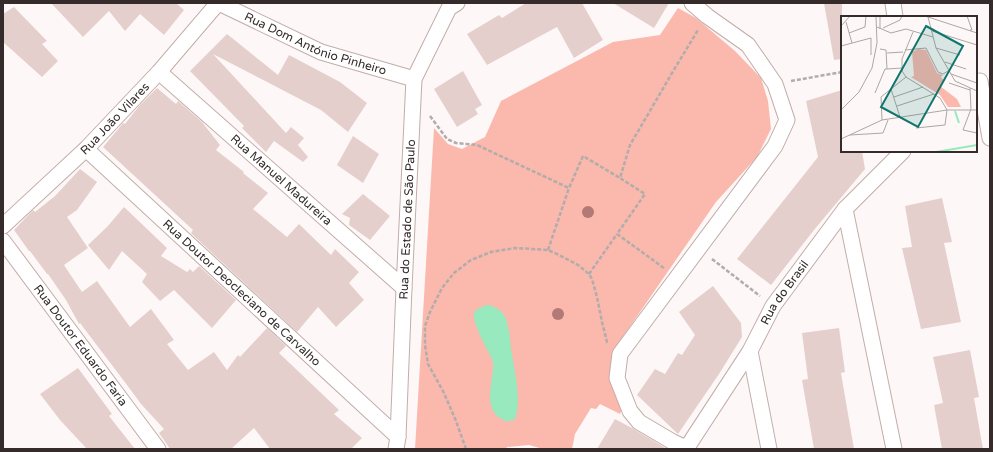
<svg xmlns="http://www.w3.org/2000/svg" width="993" height="452" viewBox="0 0 993 452" font-family="'Varela Round',sans-serif">
<rect width="100%" height="100%" fill="#fdf8f7"/>
<!-- green -->
<path fill="#fbb8ad" d="M678,8L696,18L735,51L761,78L768,101L771,129L757,157L716,202L613,351L611,377L624,404L620,414L600,404L596,409L591,408L575,434L572,449H543L529,445L507,447L506,449H415L434,128L448,144L462,149L485,137L501,101L613,42L660,35Z"/>
<!-- water -->
<path fill="#98e9be" d="M486,305C493,305 501,310 504,315C509,324 510,339 511,349C514,368 522,400 515,419C510,422 505,422 500,418C481,405 495,379 493,361C489,352 469,319 475,311C478,308 483,307 486,305Z"/>
<!-- building -->
<g fill="#e5cfcc">
<path d="M51,3H176L184,10L164,35L140,14L125,31L109,11L83,37Z"/>
<path d="M526,3H582L603,40L574,58L557,27L487,65L467,34L499,15L502,18Z"/>
<path d="M613,3H669L654,28Z"/>
<path d="M824,3H842V59L834,60Z"/>
<path d="M14,7L47,41L42,44L58,61L42,77L3,42V14Z"/>
<path d="M227,34L278,75L289,55L340,82L367,103L348,132L321,110L213,54L286,133L291,127L304,138L298,145L308,157L303,162L274,141L266,152L242,128L244,126L190,71Z"/>
<path d="M463,71L482,105L475,109L478,114L457,127L434,89Z"/>
<path d="M157,88L176,104L178,101L202,122L220,145L216,150L244,172L243,173L268,193L253,209L287,237L299,224L331,255L335,249L359,272L349,283L364,300L336,327L318,307L297,332L195,237L191,233L193,230L103,147L119,128L123,123L125,124L139,106Z"/>
<path d="M842,90V151H862L865,169L814,230L771,285L737,259L818,157L806,101Z"/>
<path d="M353,136L379,154L363,183L337,165Z"/>
<path d="M80,169L97,182L77,210L67,217L88,248L64,265L82,292L97,281L130,327L151,309L174,340L167,344L188,370L214,352L227,370L238,355L240,357L267,328L286,346L279,353L339,410L334,414L362,438L351,449H270L254,428L231,449H170L159,433L164,429L141,404L130,389L80,323L79,324L66,300L48,274H47L30,251H29L14,230L33,210L35,212L55,196Z"/>
<path d="M363,194L390,216L370,240L349,225L350,218L342,214Z"/>
<path d="M942,198L952,242L944,243L961,322L921,329L902,248L912,247L905,206Z"/>
<path d="M124,207L167,248L161,256L187,272L190,269L193,272L199,266L236,300L212,328L174,290L160,301L142,282L147,274L122,251L109,270L88,245L107,227Z"/>
<path d="M713,286L741,323L742,337L719,374L678,434L637,395L655,369L665,374L678,353L682,355L695,335L679,312Z"/>
<path d="M839,328L845,372L841,373L854,449H814L802,380L808,379L802,333Z"/>
<path d="M970,350L979,397L974,398L983,449H942L934,405L943,403L933,357Z"/>
<path d="M78,368L112,414L109,416L135,449H87L60,420L40,394Z"/>
<path d="M615,419L632,428L667,449H597Z"/>
</g>
<g fill="none" stroke-linecap="round" stroke-linejoin="round">
<defs>
<g id="street">
<path id="s1" d="M219,3L321,52L414,79"/>
<path d="M893,3L895,17"/>
<path id="s2" d="M159,72L404,288"/>
<path d="M980,81L990,138"/>
<path id="s3" d="M86,149L398,437"/>
<path d="M845,209L894,449"/>
<path id="s4" d="M3,226L86,149L159,72L218,3"/>
<path id="s5" d="M3,241L158,449"/>
<path d="M750,351L769,449"/>
<path d="M686,448L673,442L639,422L630,411L617,378L620,354L775,146L787,120L775,84L748,45L707,16L692,3"/>
<path id="s6" d="M396,449L398,437L404,288L414,79L449,8L457,3"/>
<path id="s7" d="M686,449L750,351L773,306L845,209L903,151"/>
</g>
</defs>
<!-- street casing -->
<use href="#street" stroke="#c2ada9" stroke-width="17"/>
<!-- path -->
<g stroke="#b2acab" stroke-width="2.5" stroke-dasharray="4 2" stroke-linecap="butt">
<path d="M791,81L842,72"/>
<path d="M430,116L447,139L456,143L477,145L569,188L583,156L620,178"/>
<path d="M548,250L569,188"/>
<path d="M712,259L760,296"/>
<path d="M664,268L617,234L645,194L620,178L630,145L675,68L698,30"/>
<path d="M589,274L617,234"/>
<path d="M466,449L456,421L444,393L428,364L425,345V326L430,312L442,288L454,273L471,260L491,252L515,248L548,250L559,255L578,265L589,274L592,279L597,297L602,322L607,342L608,343"/>
</g>
<!-- street -->
<use href="#street" stroke="#fff" stroke-width="15"/>
</g>
<!-- trees -->
<g fill="#b17a76">
<circle cx="588" cy="212" r="6"/>
<circle cx="558" cy="314" r="6"/>
</g>
<g text-anchor="middle" stroke-width="3" stroke-linejoin="round" paint-order="stroke">
<!-- street labels -->
<g font-size="12" fill="#342b2a" stroke="#fff">
<text dy="4" stroke="none"><textPath href="#s1" startOffset="105">Rua Dom António Pinheiro</textPath></text>
<text dy="4" stroke="none"><textPath href="#s4" startOffset="155">Rua João Vilares</textPath></text>
<text dy="4" stroke="none"><textPath href="#s2" startOffset="163">Rua Manuel Madureira</textPath></text>
<text dy="4" stroke="none"><textPath href="#s6" startOffset="230">Rua do Estado de São Paulo</textPath></text>
<text dy="4" stroke="none"><textPath href="#s3" startOffset="212">Rua Doutor Deocleciano de Carvalho</textPath></text>
<text dy="4" stroke="none"><textPath href="#s7" startOffset="185">Rua do Brasil</textPath></text>
<text dy="4" stroke="none"><textPath href="#s5" startOffset="130">Rua Doutor Eduardo Faria</textPath></text>
</g>
</g>
<!-- overview -->
<g transform="translate(841 16)">
<rect width="136" height="136" fill="#fdf8f7"/>
<path d="M77,33L85,34L96,57L102,59L100,61L103,65L99,70L116,83L120,91H107L99,79L70,61L73,60L71,36Z" fill="#fbb8ad"/>
<path fill="none" stroke="#98e9be" stroke-width="2" d="M114,95L118,107M95,136L136,129"/>
<path fill="none" stroke="#ada6a5" stroke-width="1" d="M84,0L136,17M126,0L131,14H129M87,1L95,32L114,65L136,75M5,6L11,27M0,10L9,0M36,11L50,17L65,13L92,21M42,12L59,4L61,0M39,13V0M91,15L136,29M72,16L61,43V55L65,61L99,82L106,94L104,109L75,112M8,17L24,11L25,0M0,30L30,22V39M95,32L119,39M64,34L85,32L97,56L102,58L107,55M46,37L62,36M104,46L125,53M46,53L61,52M110,58L136,67M108,67L129,74M129,72L130,93L122,114L136,117M50,73L59,101M34,77L44,53H46L45,34L39,33M53,81L82,71M56,90L93,78M0,94L18,76L31,52L36,27L35,0M41,104L40,81L65,61M9,119L42,117L47,104M0,123L41,104L106,94H136"/>
<path fill="#0f766e" fill-opacity="0.15" stroke="#0f766e" stroke-width="2" d="M85,10L122,30L77,111L40,91Z"/>
<rect width="136" height="136" fill="none" stroke="#342b2a" stroke-width="2"/>
</g>
<!-- border -->
<rect width="993" height="452" fill="none" stroke="#342b2a" stroke-width="8"/>
</svg>
